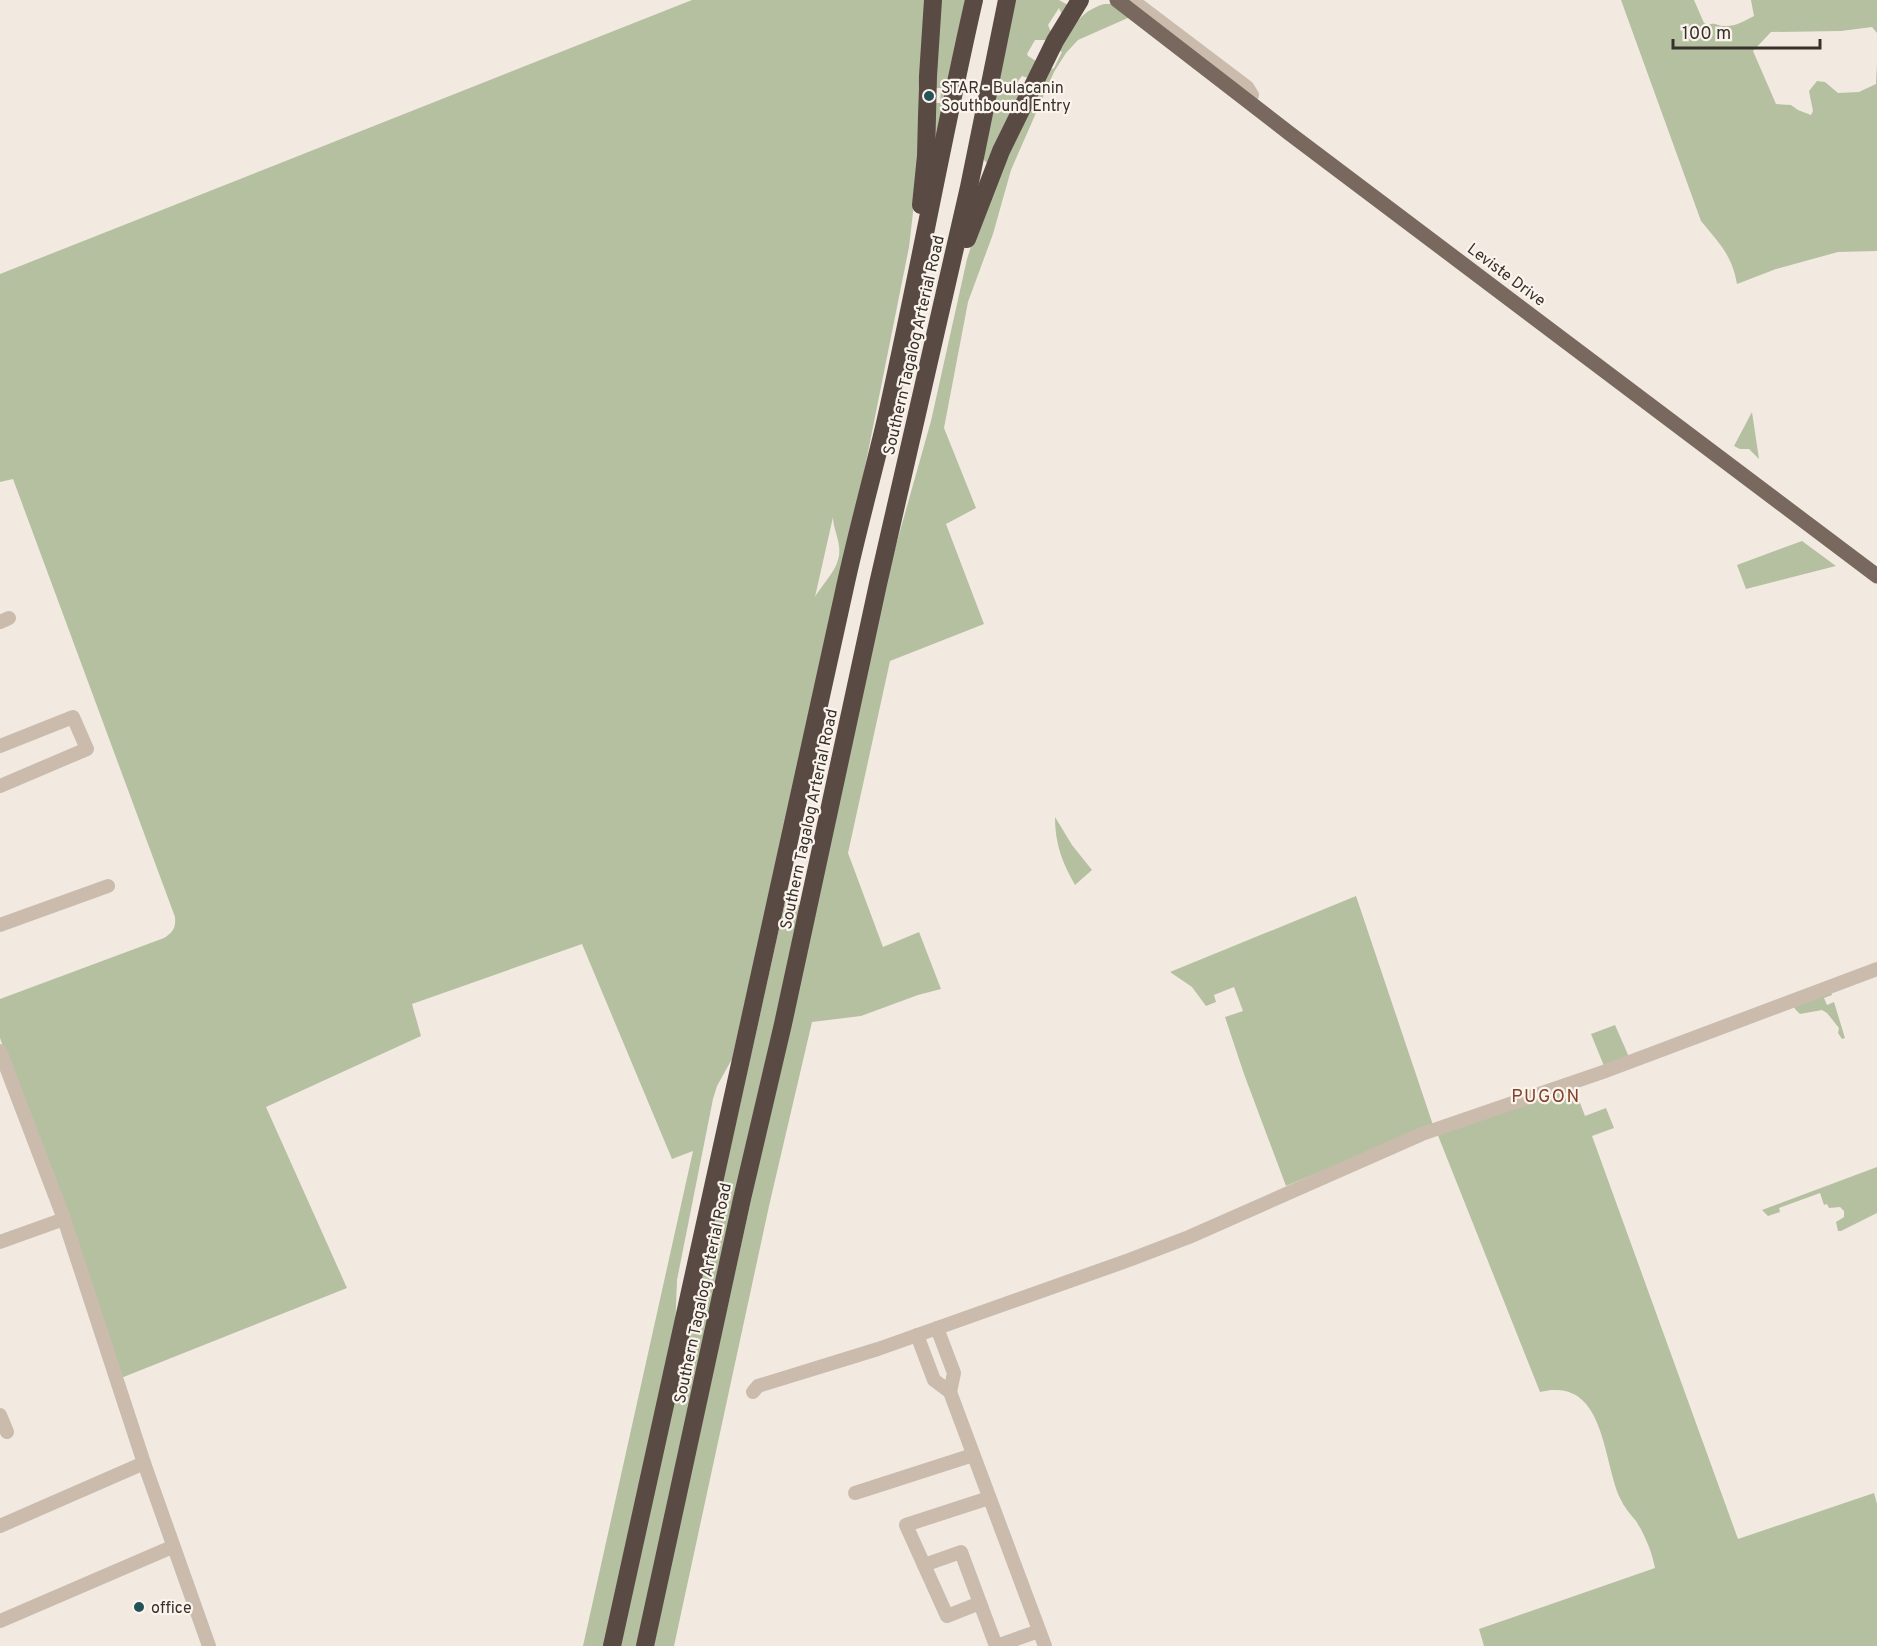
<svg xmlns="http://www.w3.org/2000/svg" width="1877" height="1646" viewBox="0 0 1877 1646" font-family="Overpass,sans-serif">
<rect width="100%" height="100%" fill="#f2eae0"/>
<!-- green -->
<g fill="#b5c0a1" fill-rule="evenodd">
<path d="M692,0H928L918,89V169L909,247L857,507L732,1059L717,1086L713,1099L677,1280L675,1332L606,1646H583L693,1151L672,1159L582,944L412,1004L421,1036L266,1107L347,1288L121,1378L0,1038V999L164,938C173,932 176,928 175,917L13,479L0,482V274ZM833,517C833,527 838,536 839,546C842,567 824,581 815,597Z"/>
<path d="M939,0H966L927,181L932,103H940L941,88H935Z"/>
<path d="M1014,0H1059L1068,5L1062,15L1059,8L1048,25L1051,32L1046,40H1035L1027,54L1028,56L1036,61L1028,78L1022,76L1018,81L1022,88L987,163L984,160V156Z"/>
<path d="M1621,0H1694L1704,23L1708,25C1715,22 1716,25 1723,26C1735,27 1744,21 1754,16L1751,0H1877V33L1872,27L1841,31L1771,32L1753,51L1776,104L1791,105L1798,110L1811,115L1813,111L1809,91L1817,81L1825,82L1838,93L1859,92L1876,84L1877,63V251L1838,252L1776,269L1737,284C1732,255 1719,243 1701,221Z"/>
<path d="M1104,4H1111L1130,17L1078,40L1066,53L1054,72L1011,170L993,234L968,302L944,428L976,508L946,524L984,624L890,661L848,853L883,947L919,932L941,989L918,995L861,1016L812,1022L769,1206L674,1646H653L891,563L931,421L967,259L984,206L1050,70L1054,68L1062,52L1059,50C1072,29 1078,12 1104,4Z"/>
<path d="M1752,412L1759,459L1749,449H1740L1734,446Z"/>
<path d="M1802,541L1836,566L1746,589L1737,565Z"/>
<path d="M1055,817L1072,845L1092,870L1075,885C1062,862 1055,844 1055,817Z"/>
<path d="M1356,896L1433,1125L1286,1186L1244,1074L1225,1017L1243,1011L1234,987L1214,995L1216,1002L1206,1006L1192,987L1170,972Z"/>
<path d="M785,902L803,906L639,1646H620Z"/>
<path d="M1831,991L1832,995L1824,998L1827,1005L1834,1002L1845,1038L1842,1039L1838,1033L1839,1028L1827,1013L1822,1010L1800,1014L1795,1009L1794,1006Z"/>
<path d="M1615,1025L1629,1057L1604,1066L1591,1034Z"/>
<path d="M1574,1087L1585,1116L1606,1108L1614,1128L1592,1136L1738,1539L1874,1493L1877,1504V1646H1484L1479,1629L1655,1568C1652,1552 1645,1535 1636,1521C1630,1514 1624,1507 1620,1498C1602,1458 1605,1376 1540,1392L1437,1133Z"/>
<path d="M1877,1167V1213L1841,1231H1838L1836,1222L1844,1217V1211L1840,1207L1829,1208L1827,1204L1824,1205L1820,1193L1779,1208L1780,1212L1768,1216L1762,1210Z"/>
</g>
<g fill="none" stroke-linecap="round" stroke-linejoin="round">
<!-- minor -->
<g stroke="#cabbad" stroke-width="14">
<path d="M1132,0L1247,87L1252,95L1249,101"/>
<path d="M0,622L9,618"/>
<path d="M0,746L73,717L87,749L0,786"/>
<path d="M0,925L108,886"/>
<path d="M0,1051L64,1219L144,1463L209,1646"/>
<path d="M0,1242L64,1219"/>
<path d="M937,1328L954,1373L950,1392"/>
<path d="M917,1335L934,1380L950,1392L1045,1646"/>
<path d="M753,1392L758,1386L878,1349L1129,1260L1189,1237L1422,1134L1603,1072L1877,969"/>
<path d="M0,1415L7,1432"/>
<path d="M855,1493L973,1455"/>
<path d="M0,1526L144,1463"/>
<path d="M924,1565L961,1552L996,1646"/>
<path d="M980,1603L947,1616L906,1525L989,1498"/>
<path d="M0,1621L172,1547"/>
<path d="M996,1646L1039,1631"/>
</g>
<!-- major -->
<path stroke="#79685d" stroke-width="15" d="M1117,0L1289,133L1877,576"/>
<!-- highway -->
<g stroke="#594a43" stroke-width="18">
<path d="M921,205L926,156L928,76L933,0"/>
<path d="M967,239L1001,151L1055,41L1080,0"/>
<path d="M612,1646C689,1293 768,940 845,587C857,532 872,478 885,423C917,282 942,140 974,0"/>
<path d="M645,1646L742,1199L783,1024L878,584L969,187L1007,0"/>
</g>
</g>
<!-- markers -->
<g fill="#235258" stroke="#faf4ed" stroke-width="2">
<circle cx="929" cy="96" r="6"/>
<circle cx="139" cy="1607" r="6"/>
</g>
<g text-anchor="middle" stroke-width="4.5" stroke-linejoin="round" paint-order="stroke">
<!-- poi labels -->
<g font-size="16" fill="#38302b" stroke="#faf4ed" text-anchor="start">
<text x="941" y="93">STAR - Bulacanin<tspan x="941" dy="18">Southbound Entry</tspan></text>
<text x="151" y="1613">office</text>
</g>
<!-- street labels -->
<g font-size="16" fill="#38302b" stroke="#faf4ed">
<text transform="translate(1507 274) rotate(37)" y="6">Leviste Drive</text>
<text transform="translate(913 345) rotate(-77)" y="6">Southern Tagalog Arterial Road</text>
<text transform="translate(808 819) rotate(-78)" y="6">Southern Tagalog Arterial Road</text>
<text transform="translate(702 1293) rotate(-78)" y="6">Southern Tagalog Arterial Road</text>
</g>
<!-- neighbourhood labels -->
<g font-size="18" letter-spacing="1.5" fill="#834229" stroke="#faf4ed">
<text x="1546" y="1102">PUGON</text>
</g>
</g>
<!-- scale -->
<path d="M1673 39v9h147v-9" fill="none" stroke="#38302b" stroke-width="3"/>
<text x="1682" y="39" font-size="18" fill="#38302b" stroke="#faf4ed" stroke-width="4.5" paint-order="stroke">100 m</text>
</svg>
